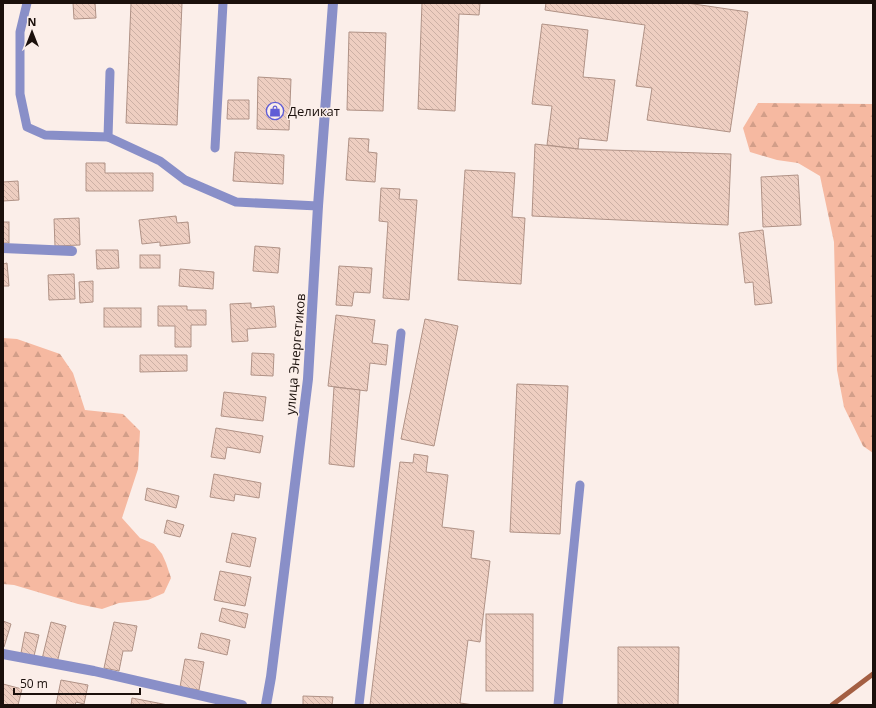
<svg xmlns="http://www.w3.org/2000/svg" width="876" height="708" viewBox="0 0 876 708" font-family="'Open Sans',sans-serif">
<defs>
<pattern id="forest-firs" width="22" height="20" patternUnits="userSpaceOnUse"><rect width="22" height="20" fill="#f6b9a1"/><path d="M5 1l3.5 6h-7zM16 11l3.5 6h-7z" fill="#d29e89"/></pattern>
<pattern id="building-back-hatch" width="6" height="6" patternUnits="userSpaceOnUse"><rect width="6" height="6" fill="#eecec1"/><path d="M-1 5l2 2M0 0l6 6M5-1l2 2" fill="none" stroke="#ccb0a5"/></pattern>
</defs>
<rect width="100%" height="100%" fill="#fbeee9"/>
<!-- forest -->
<g fill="url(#forest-firs)">
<path d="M758,103L873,104V453L863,446L844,407L837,370L834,242L820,176L798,163L777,160L750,152L743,128Z"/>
<path d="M3,338L17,339L60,354L73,373L85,410L123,414L140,431L138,469L122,518L140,538L154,544L162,554L166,563L171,578L164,593L148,600L119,603L102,609L78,604L14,585L3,584Z"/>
</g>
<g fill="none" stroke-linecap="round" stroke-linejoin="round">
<!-- stream -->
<path stroke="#a45f43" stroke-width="5" d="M832,705L873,674"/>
</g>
<!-- building -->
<g fill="url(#building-back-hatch)" stroke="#b09286">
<path d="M73,3H95L96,18L74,19Z"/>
<path d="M131,3H182L177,125L126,123Z"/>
<path d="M422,3H480L479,15L459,14L455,111L418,109Z"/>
<path d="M546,3H687L748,12L730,132L647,120L652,88L636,86L645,25L545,10Z"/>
<path d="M542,24L588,30L583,77L615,80L607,141L579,138L578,149L547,145L552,106L532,104Z"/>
<path d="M349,32L386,33L383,111L347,110Z"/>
<path d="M258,77L291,79L289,130L257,129Z"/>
<path d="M228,100H249V119H227Z"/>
<path d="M349,138L369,139L368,152L377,153L375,182L346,180Z"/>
<path d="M535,144L578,149L731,154L728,225L532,216Z"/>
<path d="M235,152L284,155L283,184L233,181Z"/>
<path d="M86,163H105V173H153V191H86Z"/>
<path d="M465,170L515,173L512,217L525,218L521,284L458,280Z"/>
<path d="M798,175L801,225L763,227L761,177Z"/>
<path d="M18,181L19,200L3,201V182Z"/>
<path d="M381,188L400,189L399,199L417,200L409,300L383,298L388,222L379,221Z"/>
<path d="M176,216L177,223L188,222L190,243L160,246V242L142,244L139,220Z"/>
<path d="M79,218L80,245L55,246L54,219Z"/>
<rect x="3" y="222" width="6" height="21"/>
<path d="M763,230L772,303L755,305L753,282L745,283L739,233Z"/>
<path d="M255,246L280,248L278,273L253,271Z"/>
<path d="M96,250H118L119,268L97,269Z"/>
<rect x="140" y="255" width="20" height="13"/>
<path d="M7,263L9,286H3V264Z"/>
<path d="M339,266L372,268L370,293L354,292L352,306L336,305Z"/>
<path d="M180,269L214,272L213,289L179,286Z"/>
<path d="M74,274L75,299L49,300L48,275Z"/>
<path d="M93,281V302L80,303L79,282Z"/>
<path d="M251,303V308L274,306L276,327L247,329L248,341L232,342L230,304Z"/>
<path d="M158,306H187V310H206V325H191V347H175V326H158Z"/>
<rect x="104" y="308" width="37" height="19"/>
<path d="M336,315L375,320L372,343L388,345L386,365L370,363L367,391L328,386Z"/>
<path d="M425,319L458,326L434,446L401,439Z"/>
<path d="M252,353L274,354L273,376L251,375Z"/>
<path d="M140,355H187V371L140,372Z"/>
<path d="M517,384L568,386L560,534L510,532Z"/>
<path d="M334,387L360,390L354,467L329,464Z"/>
<path d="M224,392L266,397L263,421L221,416Z"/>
<path d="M216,428L263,436L260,453L227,447L225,459L211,457Z"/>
<path d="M414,454L428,456L426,472L448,475L442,527L474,531L471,558L490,561L480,642L468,640L460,703L474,705H370L400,462L413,463Z"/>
<path d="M214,474L261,483L259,498L235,494L234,501L210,497Z"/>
<path d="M147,488L179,496L176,508L145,500Z"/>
<path d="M167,520L184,525L180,537L164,533Z"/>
<path d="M232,533L256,538L250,567L226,562Z"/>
<path d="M220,571L251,577L245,606L214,600Z"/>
<path d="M222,608L248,614L245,628L219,621Z"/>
<rect x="486" y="614" width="47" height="77"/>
<path d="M3,621L11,624L4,647H3Z"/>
<path d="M51,622L66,626L57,663L42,659Z"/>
<path d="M114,622L137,626L132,651H123L119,671L104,668Z"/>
<path d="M25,632L39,635L34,656L21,653Z"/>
<path d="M201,633L230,640L227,655L198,648Z"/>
<path d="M618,647H679L678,705H618Z"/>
<path d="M185,659L204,662L199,690L180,687Z"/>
<path d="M61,680L88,685L84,704L76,702L75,705H56Z"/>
<path d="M3,684L22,689L18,705H3Z"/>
<path d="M303,696L333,697L332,705H303Z"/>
<path d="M132,698L168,705H131Z"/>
</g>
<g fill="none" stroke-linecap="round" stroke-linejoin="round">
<!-- lane -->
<g stroke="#898fc8" stroke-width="9">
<path d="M27,3L20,32V94L27,127L45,135L108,137"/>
<path d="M110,72L108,137L160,161L185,180L236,202L318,206"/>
<path d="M215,148L223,3"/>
<path d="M359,705L401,333"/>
<path d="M558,705L580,485"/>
</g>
<!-- street -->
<g stroke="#898fc8" stroke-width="10">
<path d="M3,248L72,251"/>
<path d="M3,654L94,671L242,705"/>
<path d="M266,705L271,677L308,379L318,206L333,3"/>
</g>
</g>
<!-- icons -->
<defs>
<symbol id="shop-ring" viewBox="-11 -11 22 22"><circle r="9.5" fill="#fbeee9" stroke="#5f5dd6" stroke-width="1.5"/><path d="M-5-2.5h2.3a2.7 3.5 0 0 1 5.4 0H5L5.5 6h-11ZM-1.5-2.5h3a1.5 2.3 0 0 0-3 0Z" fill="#5f5dd6"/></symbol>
</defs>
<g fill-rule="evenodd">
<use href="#shop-ring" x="265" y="101" width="20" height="20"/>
</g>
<g text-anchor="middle" stroke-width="3" stroke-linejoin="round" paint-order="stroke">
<!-- poi labels -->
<g font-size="13" fill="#1b100c" stroke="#fbeee9" text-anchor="start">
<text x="288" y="116">Деликат</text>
</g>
<!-- street labels -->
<g font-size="13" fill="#1b100c" stroke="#fbeee9">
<text transform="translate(295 354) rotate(-85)" y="5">улица Энергетиков</text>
</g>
</g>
<!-- border -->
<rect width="876" height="708" fill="none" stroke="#1b100c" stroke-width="8"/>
<!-- north arrow -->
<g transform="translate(32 32)" stroke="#fbeee9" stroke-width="3" paint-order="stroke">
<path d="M0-3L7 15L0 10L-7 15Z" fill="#1b100c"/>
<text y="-6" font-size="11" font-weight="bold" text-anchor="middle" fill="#1b100c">N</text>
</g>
<!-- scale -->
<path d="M14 688v6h126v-6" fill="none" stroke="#1b100c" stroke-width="2"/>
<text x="20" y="688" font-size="12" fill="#1b100c" stroke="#fbeee9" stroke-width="3" paint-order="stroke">50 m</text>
</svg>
